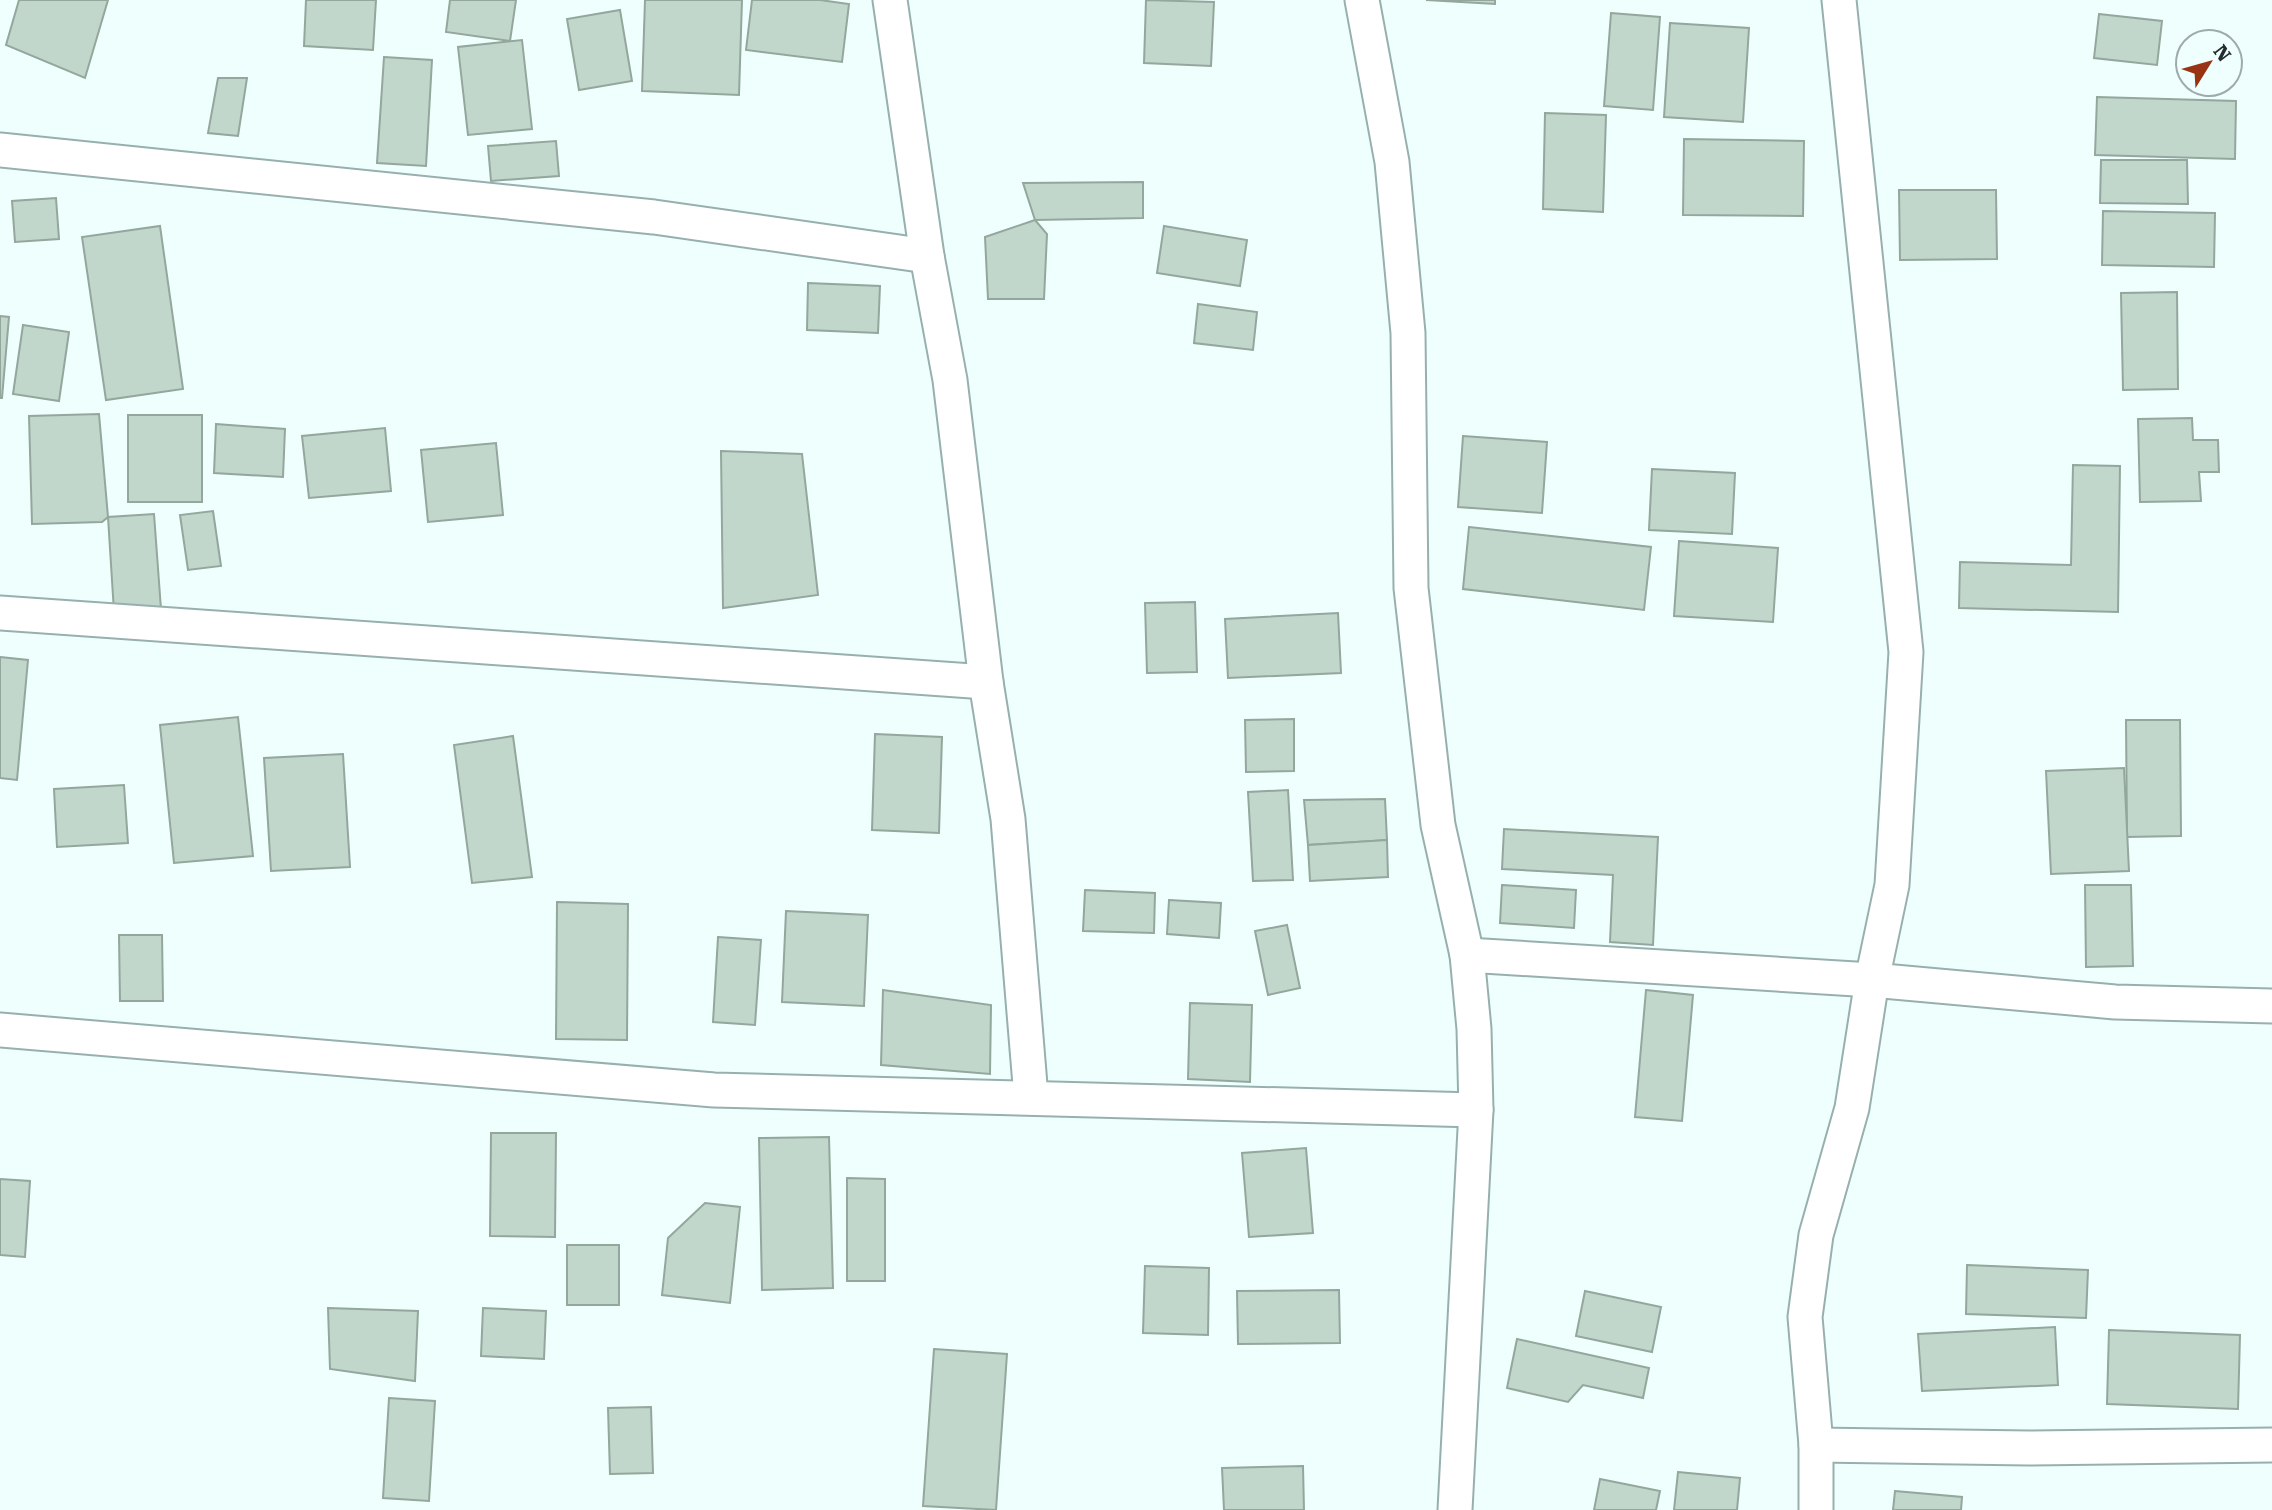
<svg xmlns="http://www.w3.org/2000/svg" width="2272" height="1510" viewBox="0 0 2272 1510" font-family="'Roboto Serif',serif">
<rect width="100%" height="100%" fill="#effffe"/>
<!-- building -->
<g fill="#c2d7cb" stroke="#93a79c" stroke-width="2">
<path d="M19,0H108L85,78L6,45Z"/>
<path d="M306,0H376L373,50L304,46Z"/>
<path d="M450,0H516L510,41L446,32Z"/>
<path d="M645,0H742L739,95L642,91Z"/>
<path d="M752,0H820L849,4L842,62L746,50Z"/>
<path d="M1146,0L1214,2L1211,66L1144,63Z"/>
<path d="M1426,0H1495V4Z"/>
<path d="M620,10L632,81L579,90L567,19Z"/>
<path d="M1611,13L1660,17L1653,110L1604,106Z"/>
<path d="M2099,14L2162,21L2157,65L2094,58Z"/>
<path d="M1670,23L1749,28L1743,122L1664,117Z"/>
<path d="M522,40L532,129L468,135L458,47Z"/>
<path d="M384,57L432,60L426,166L377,163Z"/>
<path d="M218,78H247L238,136L208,133Z"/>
<path d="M2097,97L2236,101L2235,159L2095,155Z"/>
<path d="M1545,113L1606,115L1603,212L1543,209Z"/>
<path d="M1684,139L1804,141L1803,216L1683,215Z"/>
<path d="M556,141L559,176L491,181L488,146Z"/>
<path d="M2101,160H2187L2188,204L2100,203Z"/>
<path d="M1143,182V218L1035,220L1023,183Z"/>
<path d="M1899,190H1996L1997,259L1900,260Z"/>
<path d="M56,198L59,239L15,242L12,201Z"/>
<path d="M2103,211L2215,213L2214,267L2102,265Z"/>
<path d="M1035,220L1047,234L1044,299H988L985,237Z"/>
<path d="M160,226L183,389L106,400L82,237Z"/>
<path d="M1164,226L1247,240L1240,286L1157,273Z"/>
<path d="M808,283L880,286L878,333L807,330Z"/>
<path d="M2177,292L2178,389L2123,390L2121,293Z"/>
<path d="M1198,304L1257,312L1253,350L1194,343Z"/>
<path d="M0,316L9,317L2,398H0Z"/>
<path d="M23,325L69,332L59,401L13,394Z"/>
<path d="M99,414L108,517L102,522L32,524L29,416Z"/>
<rect x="128" y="415" width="74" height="87"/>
<path d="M2192,418L2193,440H2218L2219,472H2199L2201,501L2140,502L2138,419Z"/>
<path d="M216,424L285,429L283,477L214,473Z"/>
<path d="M385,428L391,491L309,498L302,436Z"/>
<path d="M1463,436L1547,442L1542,513L1458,507Z"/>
<path d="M496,443L503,515L428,522L421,450Z"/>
<path d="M721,451L802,454L818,595L723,608Z"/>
<path d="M2073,465L2120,466L2118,612L1959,608L1960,562L2071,565Z"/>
<path d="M1652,469L1735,473L1732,534L1649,530Z"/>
<path d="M213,511L221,566L188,570L180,515Z"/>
<path d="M154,514L161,609L114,612L108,517Z"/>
<path d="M1469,527L1651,547L1644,610L1463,589Z"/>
<path d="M1679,541L1778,548L1773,622L1674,616Z"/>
<path d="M1195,602L1197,672L1147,673L1145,603Z"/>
<path d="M1338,613L1341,673L1228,678L1225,619Z"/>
<path d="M0,657L28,660L17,780L0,778Z"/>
<path d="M238,717L253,856L174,863L160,725Z"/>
<path d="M1294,719V771L1246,772L1245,720Z"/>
<path d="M2126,720H2180L2181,836L2127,837Z"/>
<path d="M875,734L942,737L939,833L872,830Z"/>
<path d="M513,736L532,877L472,883L454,745Z"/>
<path d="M343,754L350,867L271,871L264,758Z"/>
<path d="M2124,768L2129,871L2051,874L2046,771Z"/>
<path d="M124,785L128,843L57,847L54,789Z"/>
<path d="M1288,790L1293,880L1253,881L1248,792Z"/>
<path d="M1385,799L1387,840L1308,845L1304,800Z"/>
<path d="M1504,829L1658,837L1653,945L1610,942L1613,875L1502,869Z"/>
<path d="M1387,840L1388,877L1310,881L1308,845Z"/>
<path d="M1502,885L1576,890L1574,928L1500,923Z"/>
<path d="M2085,885H2131L2133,966L2086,967Z"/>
<path d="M1085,890L1155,893L1154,933L1083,931Z"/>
<path d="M1169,900L1221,903L1219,938L1167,934Z"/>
<path d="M557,902L628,904L627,1040L556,1039Z"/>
<path d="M786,911L868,915L864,1006L782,1002Z"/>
<path d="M1287,925L1300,988L1268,995L1255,931Z"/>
<path d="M119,935H162L163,1001H120Z"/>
<path d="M718,937L761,940L755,1025L713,1022Z"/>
<path d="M883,990L991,1005L990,1074L881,1065Z"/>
<path d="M1646,990L1693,995L1682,1121L1635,1117Z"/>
<path d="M1190,1003L1252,1005L1250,1082L1188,1079Z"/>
<path d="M491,1133H556L555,1237L490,1236Z"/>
<path d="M829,1137L833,1288L762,1290L759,1138Z"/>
<path d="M1306,1148L1313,1233L1249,1237L1242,1153Z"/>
<path d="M847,1178L885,1179V1281H847Z"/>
<path d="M0,1179L30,1181L25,1257L0,1255Z"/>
<path d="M705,1203L740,1207L730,1303L662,1295L668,1238Z"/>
<rect x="567" y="1245" width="52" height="60"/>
<path d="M1967,1265L2088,1270L2086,1318L1966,1314Z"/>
<path d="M1145,1266L1209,1268L1208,1335L1143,1333Z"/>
<path d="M1339,1290L1340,1343L1238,1344L1237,1291Z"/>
<path d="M1585,1291L1661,1307L1652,1352L1576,1336Z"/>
<path d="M328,1308L418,1311L415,1381L330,1369Z"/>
<path d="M483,1308L546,1311L544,1359L481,1356Z"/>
<path d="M2055,1327L2058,1385L1922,1391L1918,1334Z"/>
<path d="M2109,1330L2240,1335L2238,1409L2107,1404Z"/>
<path d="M1517,1339L1649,1368L1643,1398L1583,1385L1568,1402L1507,1388Z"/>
<path d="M934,1349L1007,1354L996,1510L923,1506Z"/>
<path d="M389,1398L435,1401L429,1501L383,1498Z"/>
<path d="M651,1407L653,1473L610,1474L608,1408Z"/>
<path d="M1303,1466L1304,1510H1224L1222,1468Z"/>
<path d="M1678,1472L1740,1478L1737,1510H1674Z"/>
<path d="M1600,1479L1660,1491L1656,1510H1594Z"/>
<path d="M1895,1491L1962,1497L1961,1510H1893Z"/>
</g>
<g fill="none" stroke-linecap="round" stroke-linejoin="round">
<defs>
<g id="street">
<path d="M890,0L927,256L950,380L986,682L1008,819L1031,1097"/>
<path d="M1362,0L1392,162L1408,333L1411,588L1438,825L1467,955L1474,1029L1476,1110L1455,1510"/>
<path d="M0,150L654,217L927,256"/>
<path d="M0,613L986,682"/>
<path d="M1467,955L1872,980L2115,1002L2272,1006"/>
<path d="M0,1030L714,1090L1476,1110"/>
<path d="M1816,1445L2029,1448L2272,1445"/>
<path d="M1816,1510V1445L1805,1317L1816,1235L1852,1108L1872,980L1892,885L1906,652L1839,0"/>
</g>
</defs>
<!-- street casing -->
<use href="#street" stroke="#97b0ae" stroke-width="37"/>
<!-- street -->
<use href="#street" stroke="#fff" stroke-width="33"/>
</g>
<!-- north arrow -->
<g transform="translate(2209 63) rotate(53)"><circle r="33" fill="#effffe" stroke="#9eabaa" stroke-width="2"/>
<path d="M0-5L12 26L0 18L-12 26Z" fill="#9a3313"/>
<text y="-10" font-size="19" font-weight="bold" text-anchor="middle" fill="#242d2d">N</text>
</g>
</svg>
